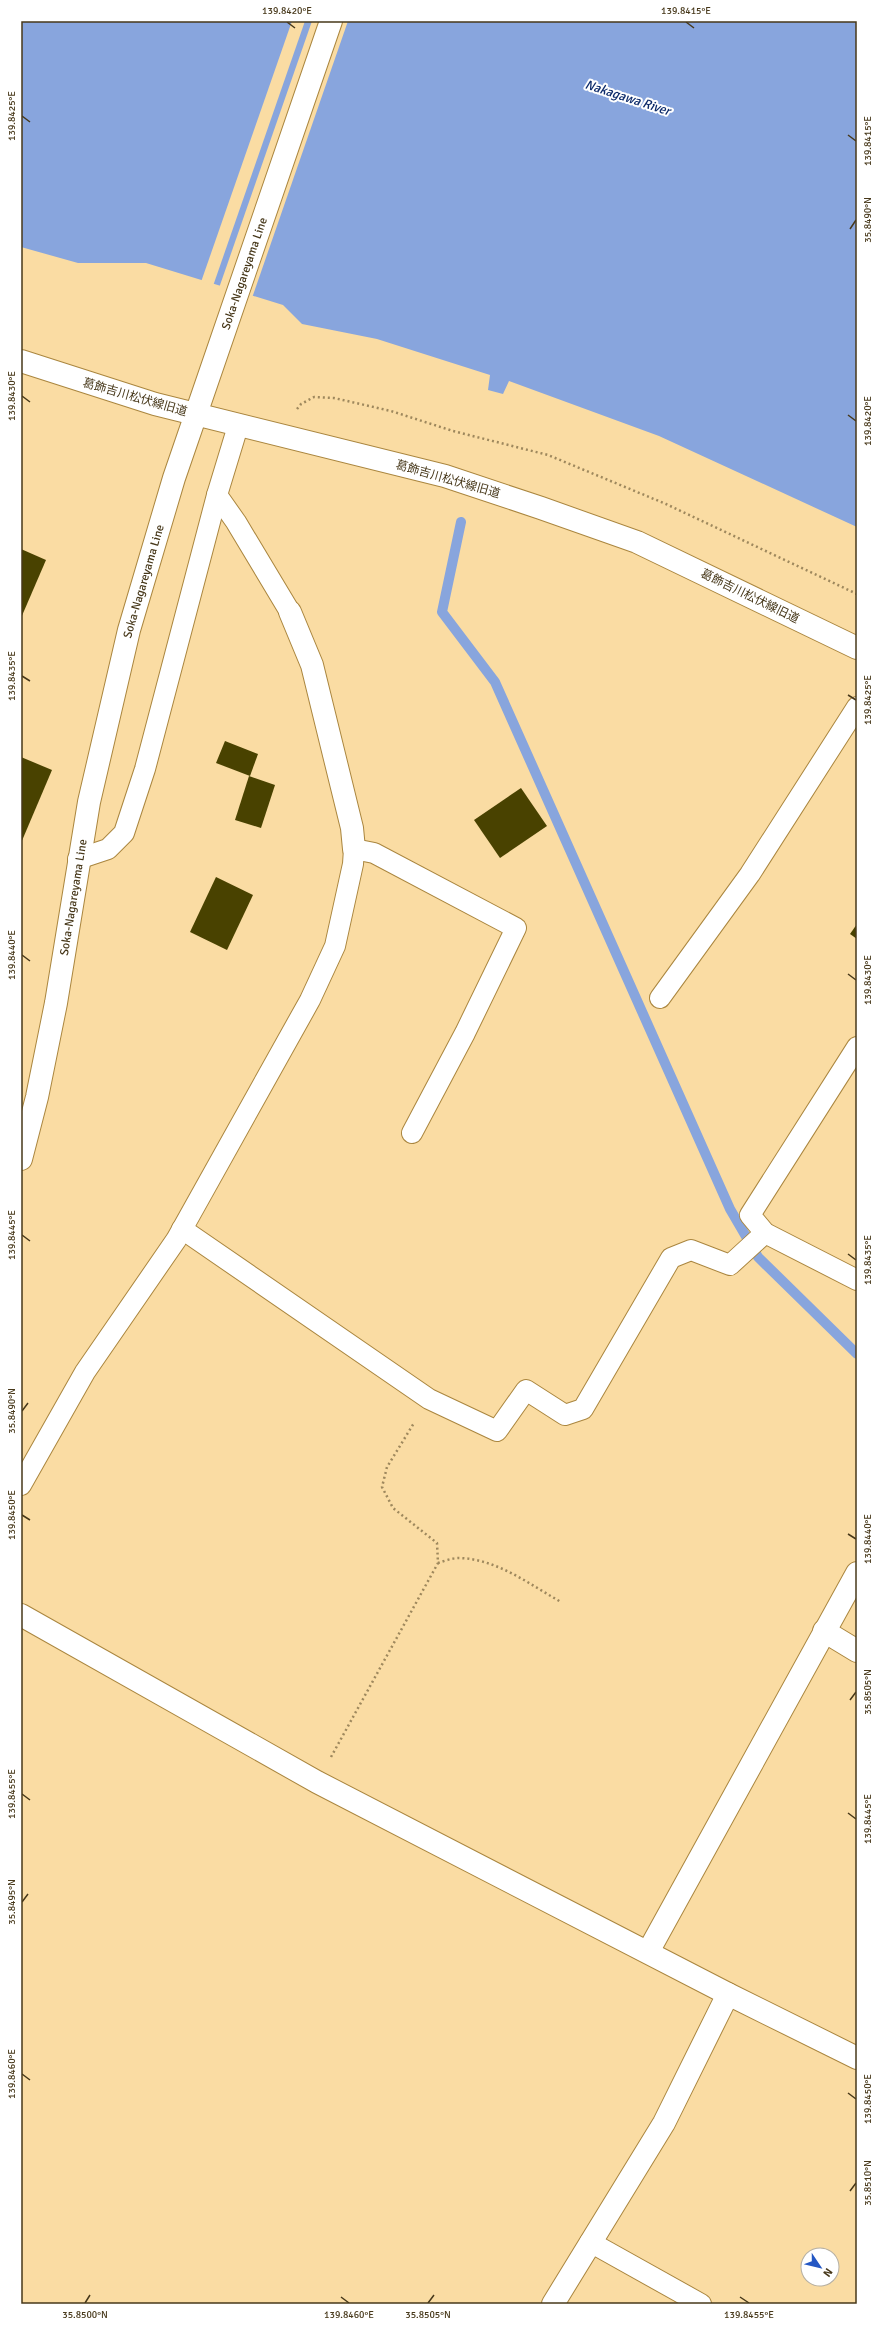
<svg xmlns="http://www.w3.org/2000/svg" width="878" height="2325" viewBox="0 0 878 2325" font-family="Signika,'Noto Sans JP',sans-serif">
<rect width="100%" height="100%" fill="#fadca3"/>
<!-- water -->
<path fill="#88a5dd" d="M21,21H857V527L659,436L509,381L503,394L488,390L490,375L377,339L302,324L283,305L146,263H78L21,247Z"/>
<!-- pier -->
<g fill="#fadca3">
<path d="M292,21H305L213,286L201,282Z"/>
<path d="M312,21H348L252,298L219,288Z"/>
</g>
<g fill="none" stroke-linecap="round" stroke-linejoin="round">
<!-- stream -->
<path stroke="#88a5dd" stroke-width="10" d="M461,522L442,612L495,682L730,1209L758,1257L857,1354"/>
</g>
<!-- building -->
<g fill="#494200">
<path d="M21,549L46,560L21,618Z"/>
<path d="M225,741L258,754L250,776L216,763Z"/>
<path d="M21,757L52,770L21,843Z"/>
<path d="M249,776L275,785L261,828L235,820Z"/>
<path d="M521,788L547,826L500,858L474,820Z"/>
<path d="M216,877L253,895L227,950L190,932Z"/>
<path d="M857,924V939L850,934Z"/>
</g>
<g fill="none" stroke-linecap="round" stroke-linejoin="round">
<defs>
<g id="lane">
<path d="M217,495L236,522L290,612"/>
<path d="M78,859L108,849L124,833L145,769L217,495L238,426"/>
<path d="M660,998L750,874L857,707"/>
<path d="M857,1047L750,1215L765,1233L857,1280"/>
<path d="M182,1229L429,1399L497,1431L526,1390L565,1415L583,1409L671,1258L691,1250L730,1265L765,1233"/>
<path d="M21,1485L85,1372L176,1240L310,1000L335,946L353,864L354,849L374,853L516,928L465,1033L412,1133"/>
<path d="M590,2242L701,2304"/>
</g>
<g id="street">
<path d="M290,612L312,665L352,828L354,849"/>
<path d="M21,1615L317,1782L728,1994L857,2058"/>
<path d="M824,1631L857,1651"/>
<path d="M648,1952L857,1573"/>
<path d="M553,2304L664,2123L728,1994"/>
</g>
<path id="secondary" d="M21,361L155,404L445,476L541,508L637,542L857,648"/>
<g id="primary">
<path id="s1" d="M21,1159L37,1097L56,1003L89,802L129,630L174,478L331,21"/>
</g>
</defs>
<!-- lane casing -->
<use href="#lane" stroke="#aa863f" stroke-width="22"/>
<!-- street casing -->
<use href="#street" stroke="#aa863f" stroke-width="24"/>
<!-- secondary casing -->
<use href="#secondary" stroke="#aa863f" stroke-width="24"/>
<!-- primary casing -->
<use href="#primary" stroke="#aa863f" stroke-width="24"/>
<!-- path -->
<g stroke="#9e885d" stroke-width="2.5" stroke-dasharray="2 3" stroke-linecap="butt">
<path d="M297,409L301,404L314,397L334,398L391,411L453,431L548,455L666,504L857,594"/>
<path d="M438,1563C444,1561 452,1558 459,1558C497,1559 529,1584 561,1602"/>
<path d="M331,1757L438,1563L437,1543L393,1508L382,1487L387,1467L414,1423"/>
</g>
<!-- lane -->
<use href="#lane" stroke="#fff" stroke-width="20"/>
<!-- street -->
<use href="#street" stroke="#fff" stroke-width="22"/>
<!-- secondary -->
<use href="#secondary" stroke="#fff" stroke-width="22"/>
<!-- primary -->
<use href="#primary" stroke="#fff" stroke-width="22"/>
</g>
<!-- ticks -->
<path fill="none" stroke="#47381a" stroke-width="1.5" d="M287,22L295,28M686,22L694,28M22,116L30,122M848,135L856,141M850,229L856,220M22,396L30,402M848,415L856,421M22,676L30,681M848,695L856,700M22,955L30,961M848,974L856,980M22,1235L30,1241M848,1254L856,1260M22,1411L28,1403M22,1515L30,1520M848,1534L856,1539M850,1700L856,1692M22,1794L30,1800M848,1813L856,1819M22,1902L28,1894M22,2074L30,2080M848,2093L856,2099M850,2191L856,2183M341,2297L349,2303M740,2297L749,2303M85,2303L90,2295M428,2303L434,2295"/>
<g text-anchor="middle" stroke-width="4" stroke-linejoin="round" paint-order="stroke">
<!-- street labels -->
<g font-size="12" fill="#47381a" stroke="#fff">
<text dy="4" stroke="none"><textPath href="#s1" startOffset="915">Soka-Nagareyama Line</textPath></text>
<text transform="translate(135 397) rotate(16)" y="4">葛飾吉川松伏線旧道</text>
<text transform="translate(448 479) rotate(16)" y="4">葛飾吉川松伏線旧道</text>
<text dy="4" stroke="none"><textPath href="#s1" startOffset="591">Soka-Nagareyama Line</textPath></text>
<text transform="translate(750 596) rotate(26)" y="4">葛飾吉川松伏線旧道</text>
<text dy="4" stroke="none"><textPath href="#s1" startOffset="267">Soka-Nagareyama Line</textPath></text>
</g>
<!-- water labels -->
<g font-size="13" font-style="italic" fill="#0c2a6a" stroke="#fff">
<text transform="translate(628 97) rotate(18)" y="5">Nakagawa River</text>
</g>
</g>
<!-- border -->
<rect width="878" height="2325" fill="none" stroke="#ffffff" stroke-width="44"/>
<!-- north arrow -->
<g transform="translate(820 2267) rotate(125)"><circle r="19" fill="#ffffff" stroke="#b5afa3"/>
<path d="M0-3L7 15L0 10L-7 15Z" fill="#2457c4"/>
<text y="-6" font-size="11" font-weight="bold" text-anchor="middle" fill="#47381a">N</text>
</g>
<rect x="22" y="22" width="834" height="2281" fill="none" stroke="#47381a" stroke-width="1.5"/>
<g font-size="10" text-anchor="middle" fill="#47381a">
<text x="287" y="14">139.8420°E</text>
<text x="686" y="14">139.8415°E</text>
<text transform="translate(11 116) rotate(-90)" y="4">139.8425°E</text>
<text transform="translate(867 141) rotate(-90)" y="4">139.8415°E</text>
<text transform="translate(867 220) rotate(-90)" y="4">35.8490°N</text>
<text transform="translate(11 396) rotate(-90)" y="4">139.8430°E</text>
<text transform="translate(867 421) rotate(-90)" y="4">139.8420°E</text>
<text transform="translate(11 676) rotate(-90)" y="4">139.8435°E</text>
<text transform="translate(867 700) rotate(-90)" y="4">139.8425°E</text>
<text transform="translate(11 955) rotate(-90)" y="4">139.8440°E</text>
<text transform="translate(867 980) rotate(-90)" y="4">139.8430°E</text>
<text transform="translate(11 1235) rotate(-90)" y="4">139.8445°E</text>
<text transform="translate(867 1260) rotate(-90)" y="4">139.8435°E</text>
<text transform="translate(11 1411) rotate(-90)" y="4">35.8490°N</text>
<text transform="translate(11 1515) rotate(-90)" y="4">139.8450°E</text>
<text transform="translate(867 1539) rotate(-90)" y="4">139.8440°E</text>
<text transform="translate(867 1692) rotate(-90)" y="4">35.8505°N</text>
<text transform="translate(11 1794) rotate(-90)" y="4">139.8455°E</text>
<text transform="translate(867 1819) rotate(-90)" y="4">139.8445°E</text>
<text transform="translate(11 1902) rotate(-90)" y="4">35.8495°N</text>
<text transform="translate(11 2074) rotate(-90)" y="4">139.8460°E</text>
<text transform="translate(867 2099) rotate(-90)" y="4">139.8450°E</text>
<text transform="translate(867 2183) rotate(-90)" y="4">35.8510°N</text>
<text x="85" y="2318">35.8500°N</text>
<text x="349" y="2318">139.8460°E</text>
<text x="428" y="2318">35.8505°N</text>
<text x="749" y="2318">139.8455°E</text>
</g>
</svg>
